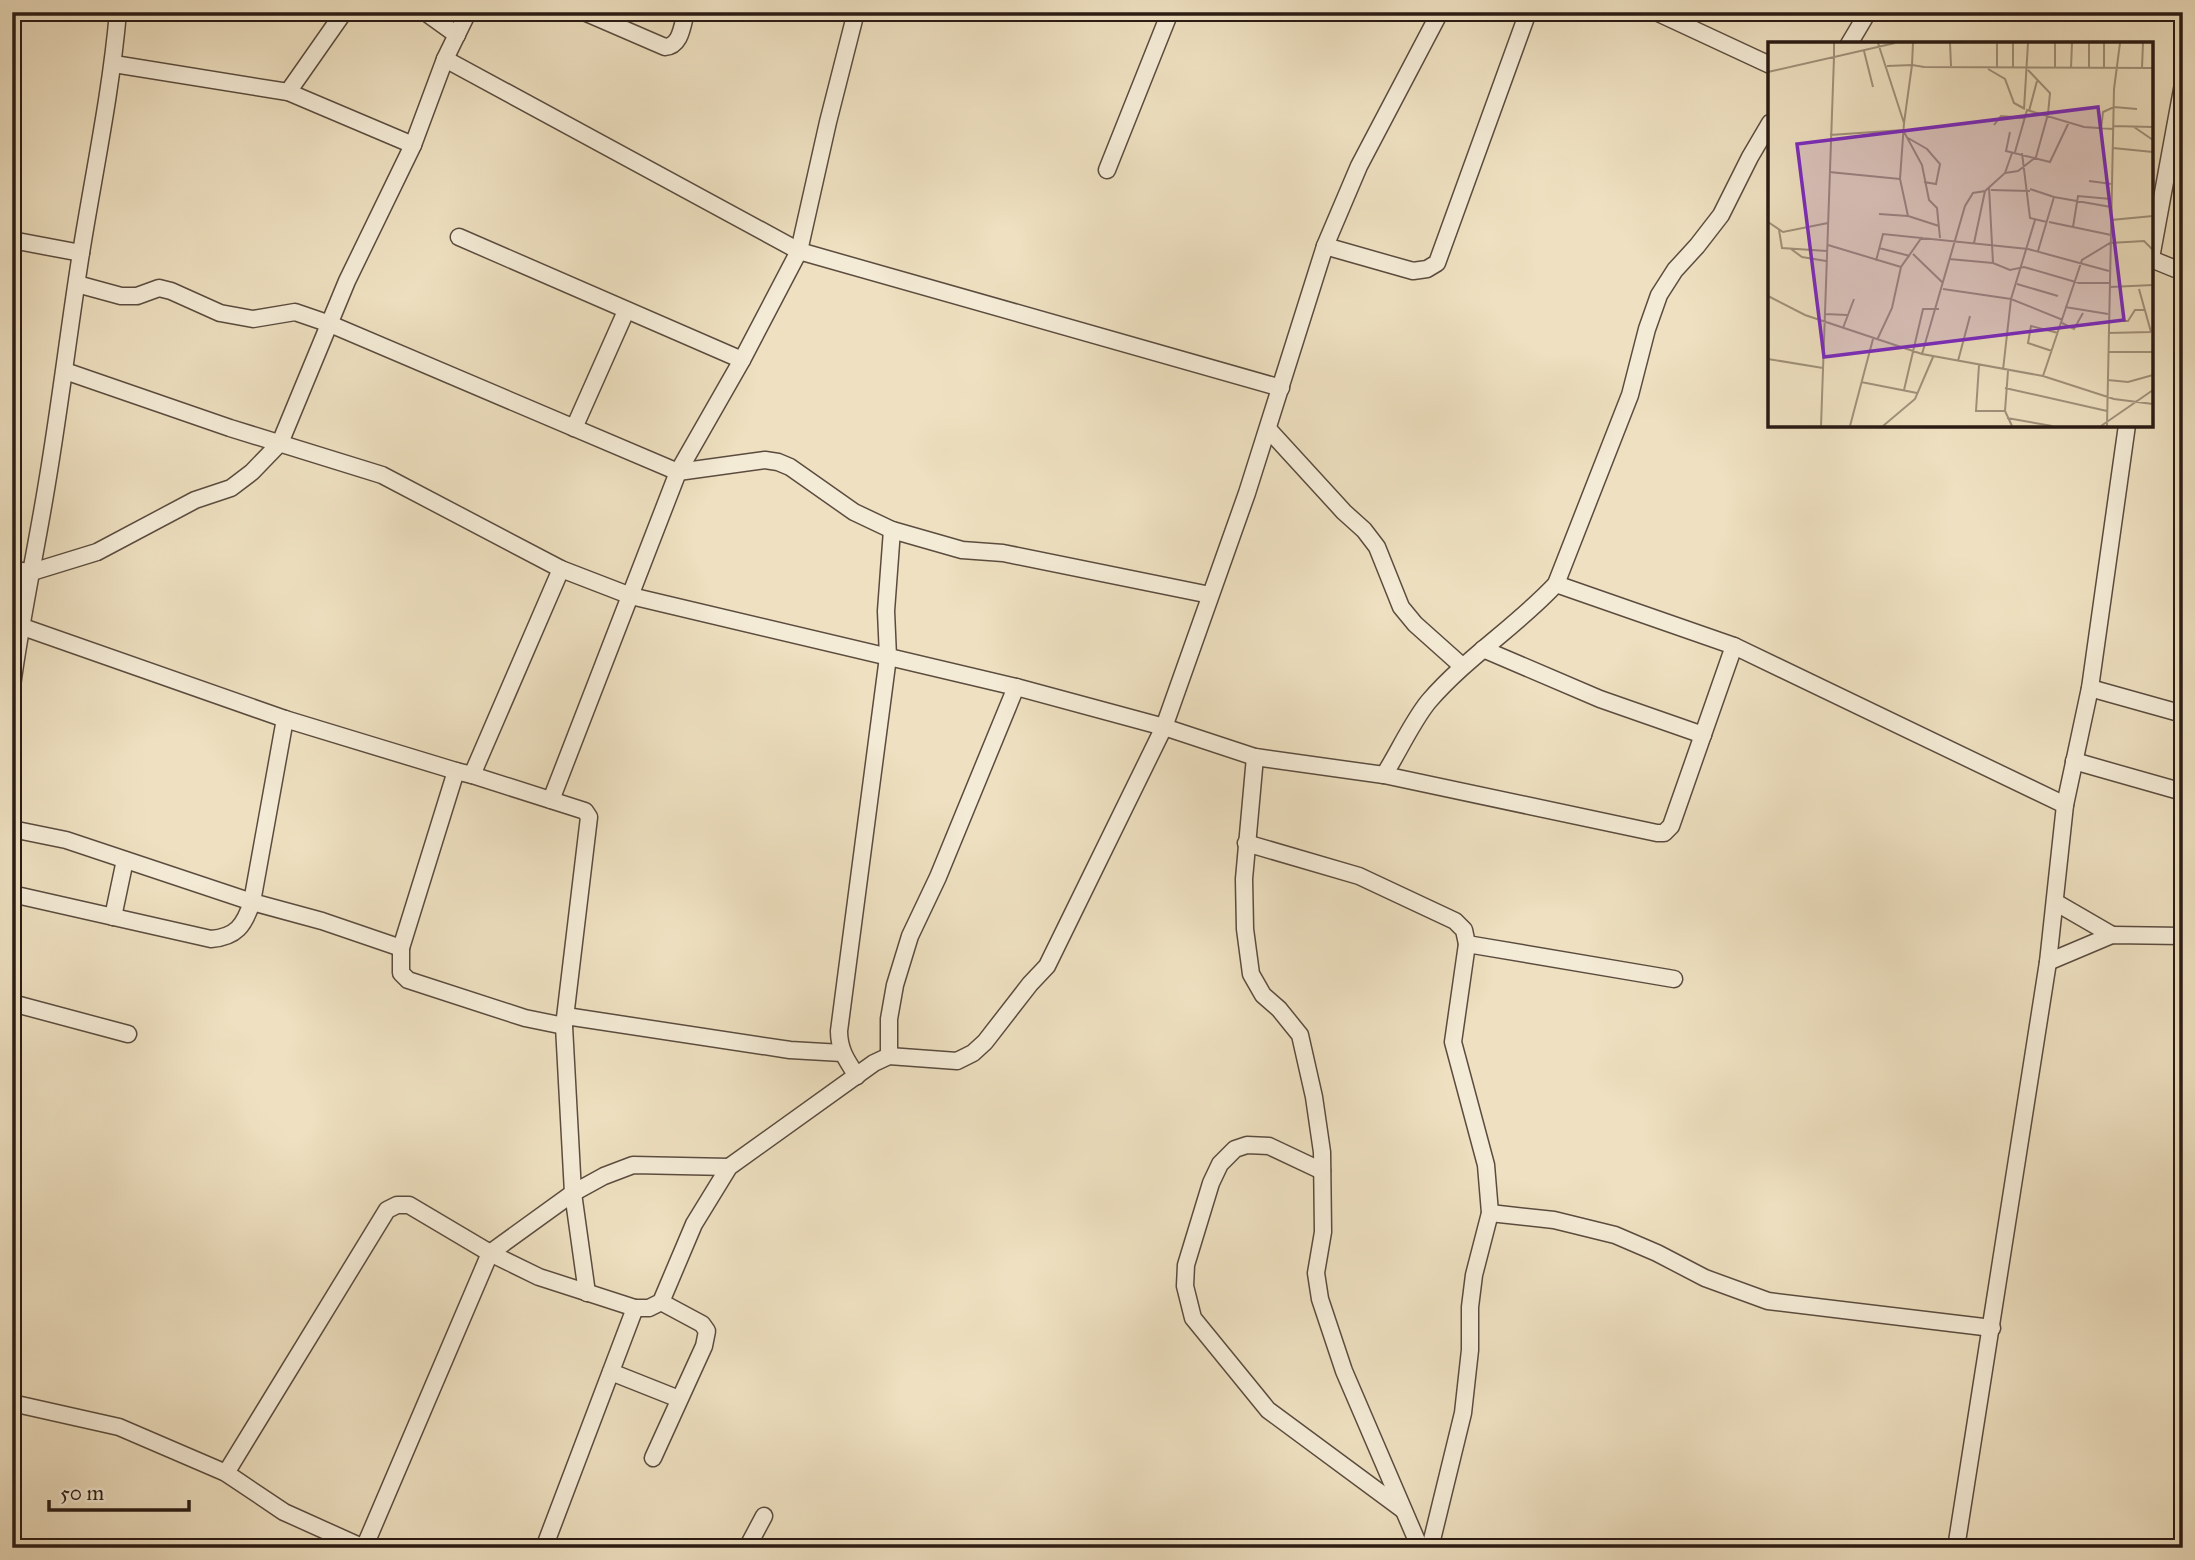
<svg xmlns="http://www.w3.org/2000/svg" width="2195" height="1560" viewBox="0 0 2195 1560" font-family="'IM FELL Great Primer',serif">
<rect width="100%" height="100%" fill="#eee0c0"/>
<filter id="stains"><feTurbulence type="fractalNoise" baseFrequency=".00286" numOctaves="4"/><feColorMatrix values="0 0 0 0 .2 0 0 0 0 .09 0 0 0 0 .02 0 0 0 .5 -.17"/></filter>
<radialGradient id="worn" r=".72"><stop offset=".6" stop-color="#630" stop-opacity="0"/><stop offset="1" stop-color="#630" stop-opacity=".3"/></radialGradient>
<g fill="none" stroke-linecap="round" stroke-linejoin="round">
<defs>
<g id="street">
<path d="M425,12L457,35"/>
<path d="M584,12L665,47C681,46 682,26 686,12"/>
<path d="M1656,12L1770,65"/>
<path d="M1849,44L1868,12"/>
<path d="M445,59L799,251L1281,388"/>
<path d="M114,64L288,92L413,145"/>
<path d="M288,92L344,12"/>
<path d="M1107,170L1170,12"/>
<path d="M459,237L742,360"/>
<path d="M12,240L81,253"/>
<path d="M1325,246L1413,271L1427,269L1437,263L1528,12"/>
<path d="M2151,258L2183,84"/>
<path d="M2151,259L2183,272"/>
<path d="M77,284L121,296H137L159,288L171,291L220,313L253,319L295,312L330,324L678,472L765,460L778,462L790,467L854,512L892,530L962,550L1003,553L1210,595"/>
<path d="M65,371L230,428L382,475L561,569L631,596L1016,687L1164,727L1255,757L1384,775L1657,833H1664L1671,826L1734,646"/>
<path d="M574,428L626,311"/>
<path d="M1268,429L1344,512L1364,530L1377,547L1401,607L1415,624L1462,666"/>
<path d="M561,569L472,775L456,771L401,948V973L408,980L525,1018L564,1026"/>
<path d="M12,570L32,572L97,552L195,500L231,488L252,472L280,443L347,281L413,145L445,59L468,12"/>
<path d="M1556,584L1734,646L2065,805"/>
<path d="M20,626L285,719"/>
<path d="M1483,649L1600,699L1703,735"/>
<path d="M12,686C21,618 36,551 47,483C60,406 69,329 81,253C94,172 111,93 118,12"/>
<path d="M2090,688L2183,714"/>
<path d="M1255,757L1244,879L1245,929L1251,974L1263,995L1279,1009L1300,1035L1314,1097L1322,1152L1323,1232L1316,1273L1320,1299L1344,1371L1420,1548"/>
<path d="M2074,761L2183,792"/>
<path d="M472,775L585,811L589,817L564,1026L573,1193L587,1293"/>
<path d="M1384,775C1398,753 1413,720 1429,701C1467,657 1517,626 1556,584L1630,395L1647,329L1659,295L1675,270L1697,246L1721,215L1750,157L1770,123"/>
<path d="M551,800L678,472L742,360L799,251L828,122L856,12"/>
<path d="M12,829L66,840L252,902L322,921L401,948"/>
<path d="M1246,843L1359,876L1455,921L1464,930L1467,944L1453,1042L1486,1165L1490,1213L1474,1275L1470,1307V1350L1463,1413L1430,1548"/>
<path d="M12,894L211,939C236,937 244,926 252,902L285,719L456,771"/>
<path d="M2055,902L2112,935"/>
<path d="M113,917L125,860"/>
<path d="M1467,944L1674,979"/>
<path d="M2048,962L2112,935L2183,936"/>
<path d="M12,1003L128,1034"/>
<path d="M566,1016L790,1050L842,1053"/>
<path d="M889,1056V1019L895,985L910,936L938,877L1016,687"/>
<path d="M857,1076C847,1061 839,1050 839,1031L888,657L886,611L892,530"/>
<path d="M1322,1171L1269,1146L1247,1145L1235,1149L1220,1164L1211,1183L1186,1265L1185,1286L1193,1318L1268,1410L1402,1509"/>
<path d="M1490,1213L1554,1220L1615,1235L1657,1253L1705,1278L1768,1301L1992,1328"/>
<path d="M611,1372L679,1399"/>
<path d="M12,1403L119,1427L226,1473L284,1512L364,1548"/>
<path d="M653,1458L704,1346L707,1331L702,1324L661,1302"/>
<path d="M226,1473L387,1210L397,1205H409L490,1253L539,1277L635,1308H649L661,1302L694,1224L729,1167L874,1063L889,1056L957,1061L973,1053L985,1042L1030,984L1047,966L1164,727L1247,493L1325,246L1359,166L1440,12"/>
<path d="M364,1548L490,1253L573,1193L604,1176L633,1165L729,1167"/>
<path d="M544,1548L635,1308"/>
<path d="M747,1548L764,1516"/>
<path d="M1956,1548L2048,962L2065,805L2090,688L2127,425"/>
</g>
</defs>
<!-- street casing -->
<use href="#street" stroke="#5b4c3f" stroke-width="19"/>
<!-- street -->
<use href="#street" stroke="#f4ebd6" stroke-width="16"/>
</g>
<!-- overview -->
<g transform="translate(1768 42)">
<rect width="385" height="385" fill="#eee0c0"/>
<path fill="none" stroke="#a0917b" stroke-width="2" d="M110,1L136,81L132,137L140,174L171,184M145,1L144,23L156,25L385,26M182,1L183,24M229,1V26M245,1V25M287,1V26M336,1V27M96,9L105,45M119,24L144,23L136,81M303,26L304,1M321,26V1M374,26L375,1M220,27L237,37L246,61L257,67M0,30L66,15V1M256,67L260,1M261,69L269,39M226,83L233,74L256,76M345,84L385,85M366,85L385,98M333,87L335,70L346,65L369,67M135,88L154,123L161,158L169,166L172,196M242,90L238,109L282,120L301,80M62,93L135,88M140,96L159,107L172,122L168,142L156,140M345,106L385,110M247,110L259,68L316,85L345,87M254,111L262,176L279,180M61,130L132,137M237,131L250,129L268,115L280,72L282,51L260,28M321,139L344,142M221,145L225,221M262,147L286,155L270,209M223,148L262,149M286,155L343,165M111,172L140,174M343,178L385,174M0,180L15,190L60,181M281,180L305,185L310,154L343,157M305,185L343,193M11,188L14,206L59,209M206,201L217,149M60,203L133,225M111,206L142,214M23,207L34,215L58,219M145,212L175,241M181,217L225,221L242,228L256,225L311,241H341M108,219L115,192L260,207L341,229M249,242L290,254M342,245L385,243M175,247L243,257L295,278M371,247L383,290M0,254L37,273L154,312L275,334L346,357L385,362M297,265L340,272M57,272L79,273M340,279H360L367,268H377M294,281L306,287L315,271M75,286L86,257M340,291L383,290M109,298L124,266L133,225L154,195M284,309L260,301L263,284L290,291M340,310H385M154,312L197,164L205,151L217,149L237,131L244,111M0,317L55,326M190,319L202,274M211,323L208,369H237M235,328L243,257L267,178M240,329L237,369L244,384M275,334L314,218L342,201L376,199L385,208M340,338L360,340L385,333M93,340L149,351M237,346L339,369M136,348L155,267H171M239,376L284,384M53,384L66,15L127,1M82,384L105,297M115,384L147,357L165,315M333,384L385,348M339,384L346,47L352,1"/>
<path fill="#7b2cbf" fill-opacity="0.15" stroke="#7b2cbf" stroke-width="3.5" d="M330,65L356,278L56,315L29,102Z"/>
<rect width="385" height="385" fill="none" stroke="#2a1b14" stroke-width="3.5"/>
</g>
<!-- margin -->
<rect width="2195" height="1560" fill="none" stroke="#eee0c0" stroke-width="42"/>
<rect x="14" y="14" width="2167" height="1532" fill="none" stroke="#2a1b14" stroke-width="3.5"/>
<rect x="21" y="21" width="2153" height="1518" fill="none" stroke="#2a1b14" stroke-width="2"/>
<!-- scale -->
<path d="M49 1500v10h140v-10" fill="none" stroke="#2a1b14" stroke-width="3.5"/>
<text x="60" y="1500" font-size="21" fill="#2a1b14" stroke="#f4ebd6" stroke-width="5" paint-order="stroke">50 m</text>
<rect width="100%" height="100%" filter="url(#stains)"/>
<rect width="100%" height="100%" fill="url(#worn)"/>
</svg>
